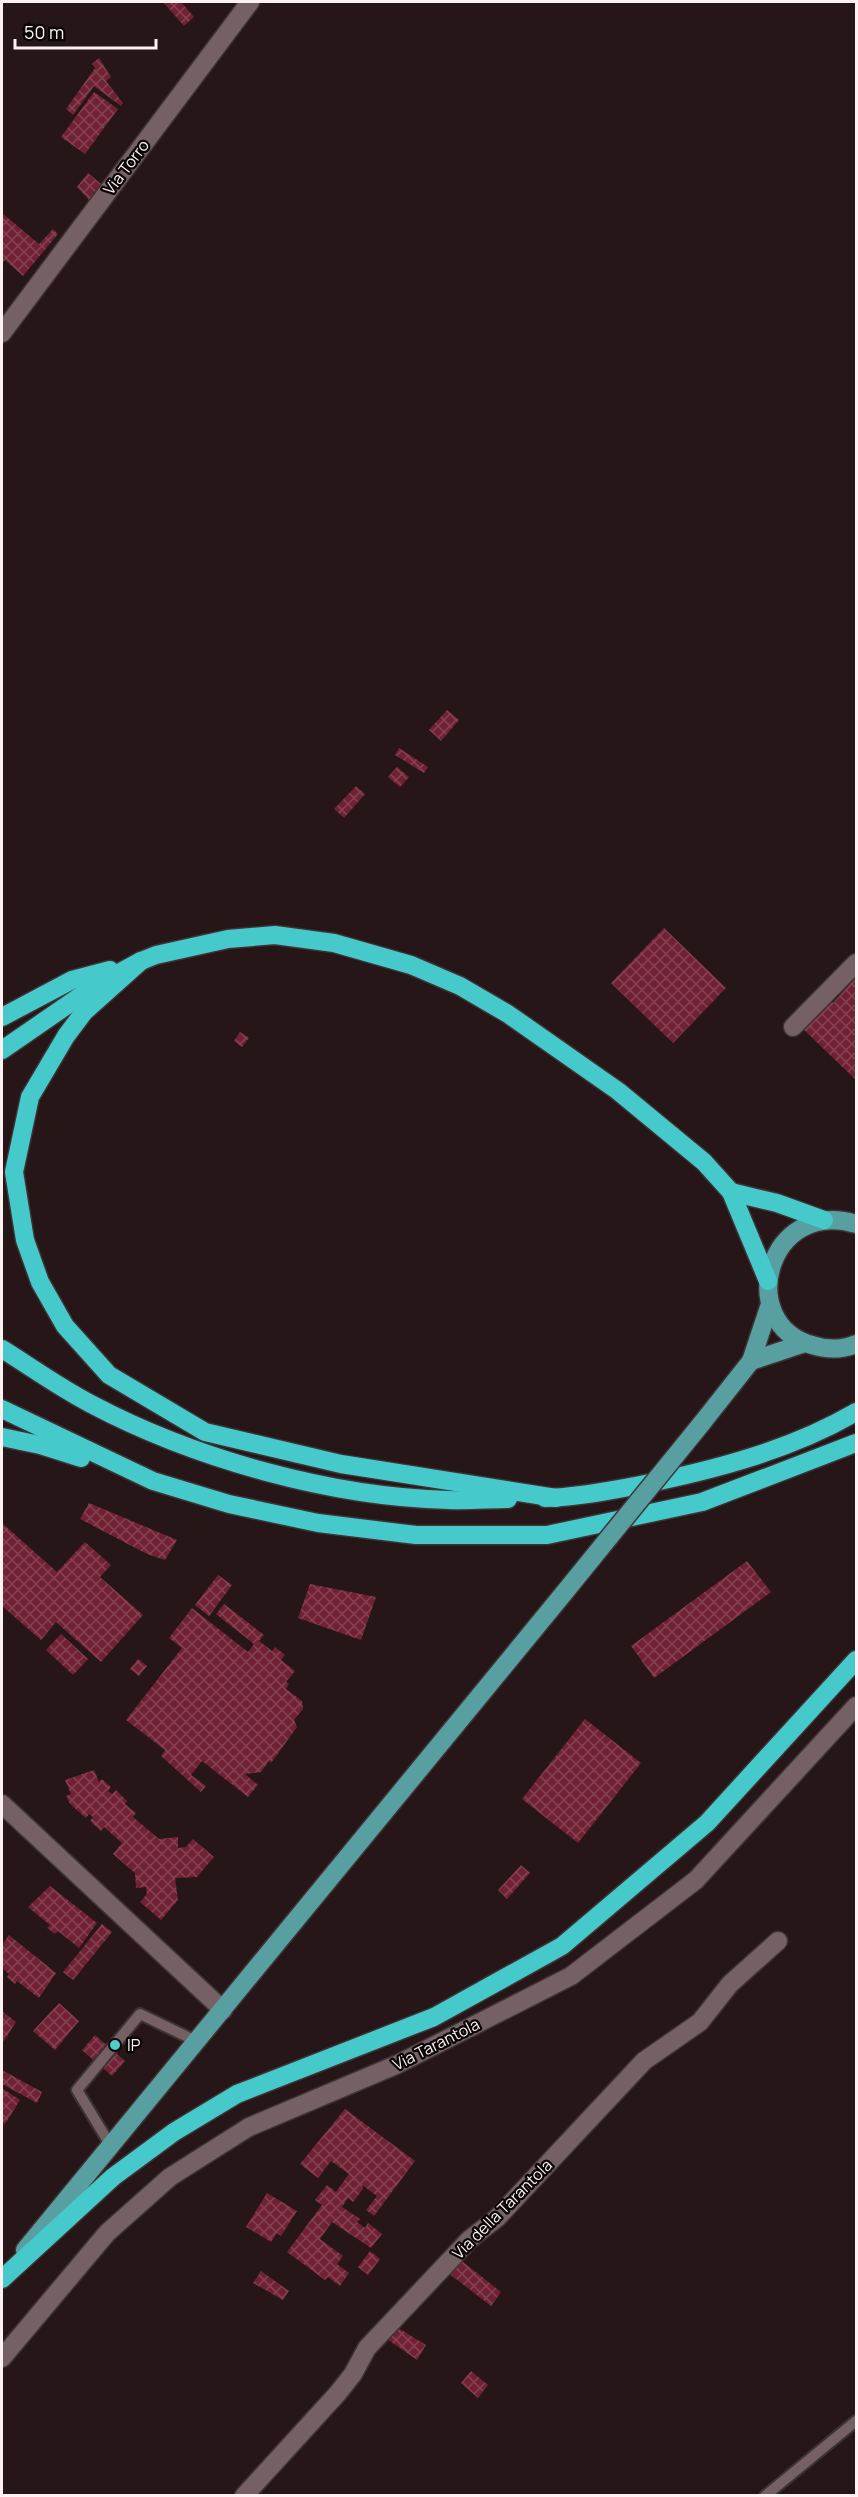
<svg xmlns="http://www.w3.org/2000/svg" width="858" height="2497" viewBox="0 0 858 2497" font-family="Manrope,sans-serif">
<defs>
<pattern id="building-cross-hatch" width="8" height="8" patternUnits="userSpaceOnUse" patternTransform="scale(1.5)"><rect width="8" height="8" fill="#712134"/><path d="M0 0l8 8M0 8l8-8" fill="none" stroke="#864252"/></pattern>
</defs>
<rect width="100%" height="100%" fill="#261618"/>
<!-- building -->
<g fill="url(#building-cross-hatch)">
<path d="M163,2H181L194,17L184,26Z"/>
<path d="M99,58L111,77L106,81L123,103L121,106L94,86L73,115L66,109L95,68L92,64Z"/>
<path d="M94,92L118,109L85,154L61,137Z"/>
<path d="M88,173L101,184L89,200L77,187Z"/>
<path d="M2,213L39,244L53,229L58,234L23,276L5,260L2,264Z"/>
<path d="M447,710L459,720L441,741L429,730Z"/>
<path d="M399,748L428,767L424,773L395,755Z"/>
<path d="M397,767L409,777L400,787L388,777Z"/>
<path d="M356,786L365,794L344,818L334,809Z"/>
<path d="M664,928L726,988L673,1043L611,983Z"/>
<path d="M856,977V1080L802,1028L831,1000L833,1003Z"/>
<path d="M240,1032L249,1038L242,1047L234,1041Z"/>
<path d="M89,1503L177,1540L165,1560L147,1554L80,1519Z"/>
<path d="M2,1523L57,1572L85,1542L111,1565L100,1577L143,1615L101,1662L56,1622L41,1640L2,1606Z"/>
<path d="M747,1561L771,1592L654,1678L631,1646Z"/>
<path d="M218,1575L232,1585L209,1616L195,1605Z"/>
<path d="M310,1584L376,1597L361,1640L298,1618Z"/>
<path d="M224,1604L264,1635L259,1641L272,1651L275,1647L285,1655L281,1660L295,1671L286,1682L289,1684L286,1689L302,1701L303,1709L294,1720L297,1727L271,1763L269,1761L261,1772L245,1774L258,1785L248,1797L202,1761L191,1775L206,1786L201,1792L161,1756L165,1750L126,1720L182,1648L169,1638L192,1608L248,1652L254,1644L216,1614Z"/>
<path d="M61,1634L88,1659L73,1675L46,1650Z"/>
<path d="M138,1659L147,1666L139,1676L130,1669Z"/>
<path d="M585,1719L641,1763L578,1843L522,1799Z"/>
<path d="M94,1770L99,1782L102,1779L111,1787L108,1791L112,1794L116,1790L127,1801L125,1804L136,1813L133,1817L159,1839L178,1837V1848L186,1847L193,1839L214,1857L197,1877L175,1878L178,1900L161,1920L140,1902L147,1894L146,1887L136,1888L135,1873L113,1854L122,1843L104,1827L101,1831L90,1821L93,1817L89,1814L86,1818L70,1804L66,1796L71,1794L65,1780Z"/>
<path d="M521,1865L530,1873L507,1899L498,1890Z"/>
<path d="M50,1886L97,1923L79,1948L58,1931L55,1934L47,1928L50,1925L28,1907Z"/>
<path d="M102,1924L112,1932L73,1980L63,1972Z"/>
<path d="M9,1935L56,1973L39,1998L17,1981L15,1984L7,1977L9,1974L2,1968V1945Z"/>
<path d="M59,2003L79,2021L55,2050L33,2031Z"/>
<path d="M2,2011L16,2022L2,2044Z"/>
<path d="M95,2035L125,2061L112,2076L82,2050Z"/>
<path d="M2,2070L42,2092L37,2103L2,2084Z"/>
<path d="M2,2088L20,2100L5,2124L2,2122Z"/>
<path d="M345,2109L415,2161L374,2216L366,2210L377,2196L362,2185L363,2189L353,2202L348,2198L342,2207L360,2219L357,2222L365,2228L368,2223L382,2234L371,2248L332,2222L320,2239L343,2256L337,2264L349,2273L340,2286L328,2277L325,2280L287,2252L322,2205L315,2200L327,2185L336,2192L349,2174L331,2161L318,2178L300,2164Z"/>
<path d="M267,2193L297,2211L281,2236L277,2233L271,2242L246,2227Z"/>
<path d="M370,2251L380,2259L368,2275L358,2267Z"/>
<path d="M458,2258L501,2292L491,2306L447,2272Z"/>
<path d="M261,2271L289,2291L283,2300L253,2283Z"/>
<path d="M395,2326L426,2345L417,2360L387,2339Z"/>
<path d="M471,2371L488,2385L478,2398L461,2383Z"/>
</g>
<g fill="none" stroke-linecap="round" stroke-linejoin="round">
<defs>
<g id="lane">
<path d="M111,2146L77,2090L140,2014L196,2041"/>
<path d="M765,2496L856,2421"/>
</g>
<g id="street">
<path d="M2,333L250,2"/>
<path d="M793,1027L856,963"/>
<path d="M2,1804L223,2010"/>
<path d="M2,2358L107,2233L170,2177L249,2127L396,2065L571,1976L696,1880L856,1706"/>
<path d="M244,2496L338,2393L353,2374L367,2348L470,2239L497,2218L644,2061L700,2022L730,1984L778,1941"/>
</g>
<g id="primary">
<path d="M856,1224C768,1197 734,1323 812,1345C827,1350 841,1350 856,1344"/>
<path d="M751,1361L805,1343"/>
<path d="M702,1423L751,1361L770,1304"/>
<path d="M25,2250L564,1593"/>
</g>
<g id="highway">
<path d="M141,961L84,1012L66,1036L30,1097L14,1172L25,1240L40,1282L65,1326L109,1375L205,1432L341,1464L556,1498"/>
<path d="M2,1017L72,980L110,970"/>
<path d="M2,1050L95,986L141,961L156,955L228,939L275,935L334,943L411,965L460,986L508,1014L618,1091L704,1162L731,1192L768,1281"/>
<path d="M731,1192L777,1203L824,1220"/>
<path d="M2,1349C31,1367 60,1388 91,1404C195,1459 331,1497 449,1500C469,1501 489,1499 508,1499"/>
<path d="M2,1409L153,1481L229,1504L318,1523L416,1535H547L702,1502L856,1443"/>
<path d="M2,1437L40,1445L81,1458"/>
<path d="M545,1498C577,1497 609,1491 640,1485C714,1470 791,1450 856,1412"/>
<path d="M2,2279L113,2177L174,2132L237,2094L434,2017L562,1946L707,1823L856,1660"/>
</g>
</defs>
<!-- lane casing -->
<use href="#lane" stroke="#3e3334" stroke-width="14"/>
<!-- street casing -->
<use href="#street" stroke="#3e3334" stroke-width="21"/>
<!-- primary casing -->
<use href="#primary" stroke="#3e3334" stroke-width="21"/>
<!-- highway casing -->
<use href="#highway" stroke="#3e3334" stroke-width="21"/>
<!-- lane -->
<use href="#lane" stroke="#756163" stroke-width="10"/>
<!-- street -->
<use href="#street" stroke="#756163" stroke-width="18"/>
<!-- primary -->
<use href="#primary" stroke="#589fa1" stroke-width="18"/>
<!-- highway -->
<use href="#highway" stroke="#45c9cb" stroke-width="18"/>
<defs>
<path id="primary-bridge" d="M564,1593L702,1423"/>
</defs>
<!-- primary-bridge casing -->
<use href="#primary-bridge" stroke="#3e3334" stroke-width="21" stroke-linecap="butt"/>
<!-- primary-bridge -->
<use href="#primary-bridge" stroke="#589fa1" stroke-width="18"/>
</g>
<!-- markers -->
<circle fill="#52cdce" stroke="#0a0505" stroke-width="2" cx="115" cy="2045" r="6"/>
<g text-anchor="middle" stroke-width="4.5" stroke-linejoin="round" paint-order="stroke">
<!-- street labels -->
<g font-size="16" fill="#fdf1f2" stroke="#0a0505">
<text transform="translate(126 167) rotate(-53)" y="6">Via Torro</text>
<text transform="translate(436 2044) rotate(-27)" y="6">Via Tarantola</text>
<text transform="translate(502 2209) rotate(-45)" y="6">Via della Tarantola</text>
</g>
<!-- poi labels -->
<g font-size="16" fill="#fdf1f2" stroke="#0a0505" text-anchor="start">
<text x="127" y="2051">IP</text>
</g>
</g>
<!-- border -->
<rect width="858" height="2497" fill="none" stroke="#fdf1f2" stroke-width="6"/>
<!-- scale -->
<path d="M15 39v9h141v-9" fill="none" stroke="#fdf1f2" stroke-width="3"/>
<text x="24" y="39" font-size="18" fill="#fdf1f2" stroke="#0a0505" stroke-width="4.5" paint-order="stroke">50 m</text>
</svg>
